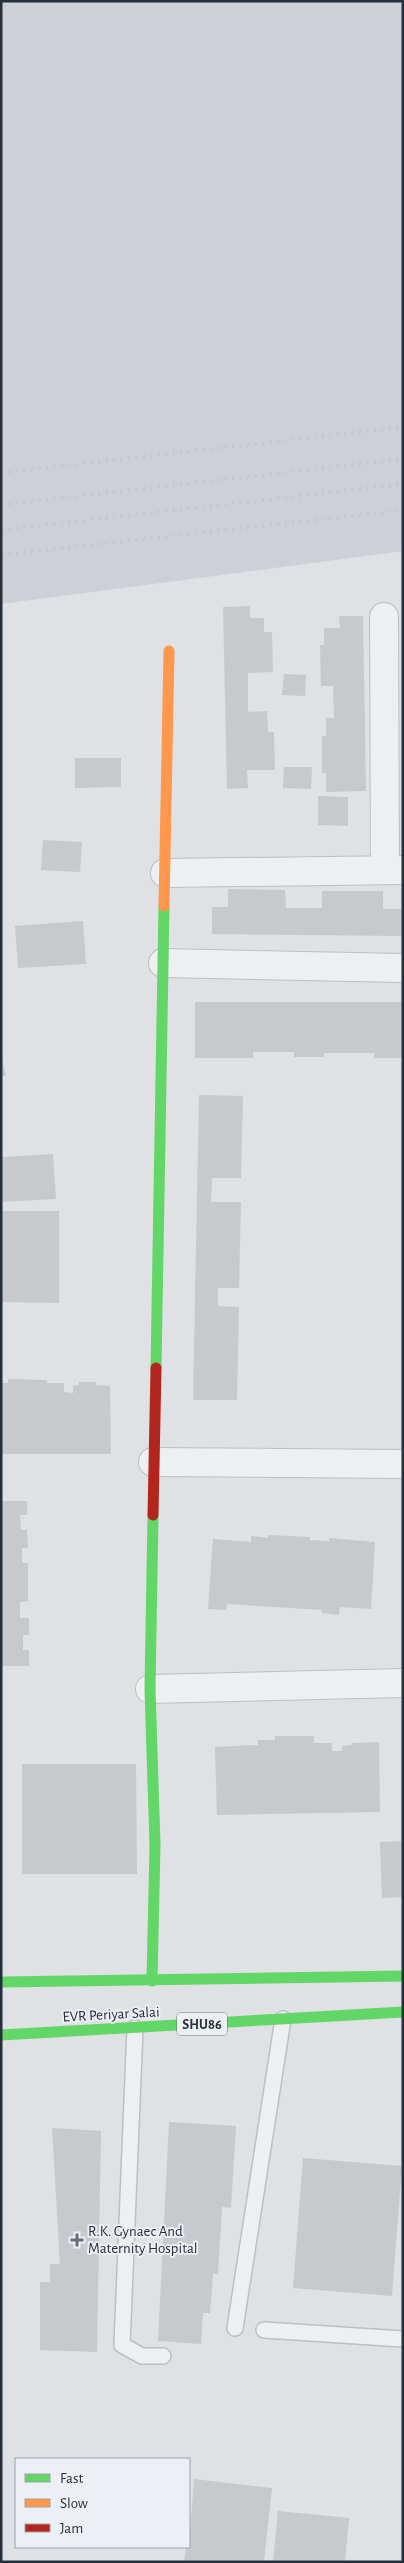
<svg xmlns="http://www.w3.org/2000/svg" width="404" height="2563" viewBox="0 0 404 2563" font-family="'Alegreya Sans',sans-serif">
<rect width="100%" height="100%" fill="#dfe1e4"/>
<!-- built -->
<path fill="#cdd1d7" d="M1,1H403V551L1,604Z"/>
<!-- building -->
<g fill="#c7c9cc">
<path d="M250,606V618H264V632H272L273,672L248,673V712L267,711L268,732H274L275,770H247L248,788L227,789L223,607Z"/>
<path d="M339,616H363L366,791L326,792V773H322V736H326V718H334L333,686H321L320,645H324V628H340Z"/>
<path d="M284,674L306,675L305,696L282,695Z"/>
<path d="M75,758H121V787L75,788Z"/>
<path d="M284,767H312L311,789L283,788Z"/>
<path d="M318,796L348,797V826L318,825Z"/>
<path d="M43,840L82,842L80,872L41,870Z"/>
<path d="M228,889L285,890L286,908H322V891H383V909H403V936L212,934V907H228Z"/>
<path d="M83,921L86,964L18,968L15,926Z"/>
<path d="M195,1002H403V1058H374V1053H324V1057H294V1052H253V1058H195Z"/>
<path d="M1,1055L6,1076H1Z"/>
<path d="M199,1095L243,1096L241,1178H212L211,1202H241L239,1288H218V1306L239,1307L237,1400H193Z"/>
<path d="M53,1154L56,1199L1,1202V1157Z"/>
<path d="M1,1211H59V1303L1,1302Z"/>
<path d="M8,1379L47,1380V1383H64V1392L73,1393V1386L79,1385V1382H96V1385L110,1386L111,1454H1V1383H8Z"/>
<path d="M1,1501H27V1515H20L21,1530H27L28,1548H22V1563H28V1601L20,1602V1618H29V1635H23V1650H29V1666H1Z"/>
<path d="M268,1535L310,1537V1540L329,1541V1538L375,1542L371,1609L340,1607L339,1615L322,1613V1610L227,1604L226,1610L208,1609L213,1539L251,1542V1536L268,1538Z"/>
<path d="M275,1736H314V1743H332V1751H342V1746L353,1745L352,1743L379,1742L380,1812L217,1815L215,1747L258,1745V1740H275Z"/>
<path d="M22,1764H136L137,1874H22Z"/>
<path d="M403,1841V1897L382,1898L380,1842Z"/>
<path d="M169,2122L236,2126L231,2208L222,2207L218,2274H213L210,2313H203L201,2344L158,2341Z"/>
<path d="M52,2128L101,2131L97,2352L40,2350V2282H50V2264H60Z"/>
<path d="M303,2158L402,2166L392,2296L293,2288Z"/>
<path d="M194,2479L272,2488L264,2562H184L186,2547H189Z"/>
<path d="M278,2511L349,2518L345,2562H273Z"/>
</g>
<g fill="none" stroke-linecap="round" stroke-linejoin="round">
<defs>
<g id="lane">
<path d="M135,2028L122,2345L142,2356H163"/>
<path d="M235,2328L283,2019"/>
<path d="M264,2330L403,2339"/>
</g>
<g id="street">
<path d="M384,617L385,869"/>
<path d="M165,873L403,870"/>
<path d="M163,963L403,968"/>
<path d="M153,1462L403,1464"/>
<path d="M150,1689L403,1683"/>
</g>
</defs>
<!-- lane casing -->
<use href="#lane" stroke="#bdbfc2" stroke-width="18"/>
<!-- street casing -->
<use href="#street" stroke="#bdbfc2" stroke-width="30"/>
<!-- lane -->
<use href="#lane" stroke="#eeeff0" stroke-width="15"/>
<!-- street -->
<use href="#street" stroke="#eeeff0" stroke-width="28"/>
<!-- fast -->
<g stroke="#63d668" stroke-width="11">
<path d="M156,1368L164,906"/>
<path d="M152,1981L155,1845L150,1689L153,1515"/>
<path d="M1,1982L403,1976"/>
<path d="M1,2035L403,2012"/>
</g>
<!-- slow -->
<path stroke="#ff974d" stroke-width="11" d="M164,906L169,651"/>
<!-- jam -->
<path stroke="#b3261e" stroke-width="11" d="M153,1515L156,1368"/>
<!-- rail -->
<g stroke="#c7c9cb" stroke-width="4" stroke-dasharray="2.5 5" stroke-linecap="butt">
<path d="M1,473L403,427"/>
<path d="M1,505L403,459"/>
<path d="M1,530L403,484"/>
<path d="M1,555L403,510"/>
</g>
</g>
<!-- markers -->
<path fill="#676d76" stroke="#eceff4" stroke-width="2" d="M74.5 2232.5h5v5h5v5h-5v5h-5v-5h-5v-5h5z"/>
<g text-anchor="middle" stroke-width="4" stroke-linejoin="round" paint-order="stroke">
<!-- shield labels -->
<rect fill="#eceff4" stroke="#626972" stroke-width="1" x="177" y="2012.5" width="50" height="23" rx="4"/>
<g font-size="14" font-weight="bold" fill="#272f3b">
<text x="202" y="2029">SHU86</text>
</g>
<!-- street labels -->
<g font-size="15" fill="#272f3b" stroke="#eceff4">
<text transform="translate(111 2014) rotate(-3)" y="5">EVR Periyar Salai</text>
</g>
<!-- poi labels -->
<g font-size="15" fill="#272f3b" stroke="#eceff4" text-anchor="start">
<text x="88" y="2236">R.K. Gynaec And<tspan x="88" dy="17">Maternity Hospital</tspan></text>
</g>
</g>
<!-- border -->
<rect width="404" height="2563" fill="none" stroke="#272f3b" stroke-width="5"/>
<!-- legend -->
<rect x="15" y="2458" width="175" height="90" fill="#eceff4" stroke="#9da2aa"/>
<rect x="25" y="2474" width="25" height="8" fill="#63d668" stroke="#9da2aa"/>
<text x="60" y="2483" font-size="15" fill="#272f3b">Fast</text>
<rect x="25" y="2499" width="25" height="8" fill="#ff974d" stroke="#9da2aa"/>
<text x="60" y="2508" font-size="15" fill="#272f3b">Slow</text>
<rect x="25" y="2524" width="25" height="8" fill="#b3261e" stroke="#9da2aa"/>
<text x="60" y="2533" font-size="15" fill="#272f3b">Jam</text>
</svg>
